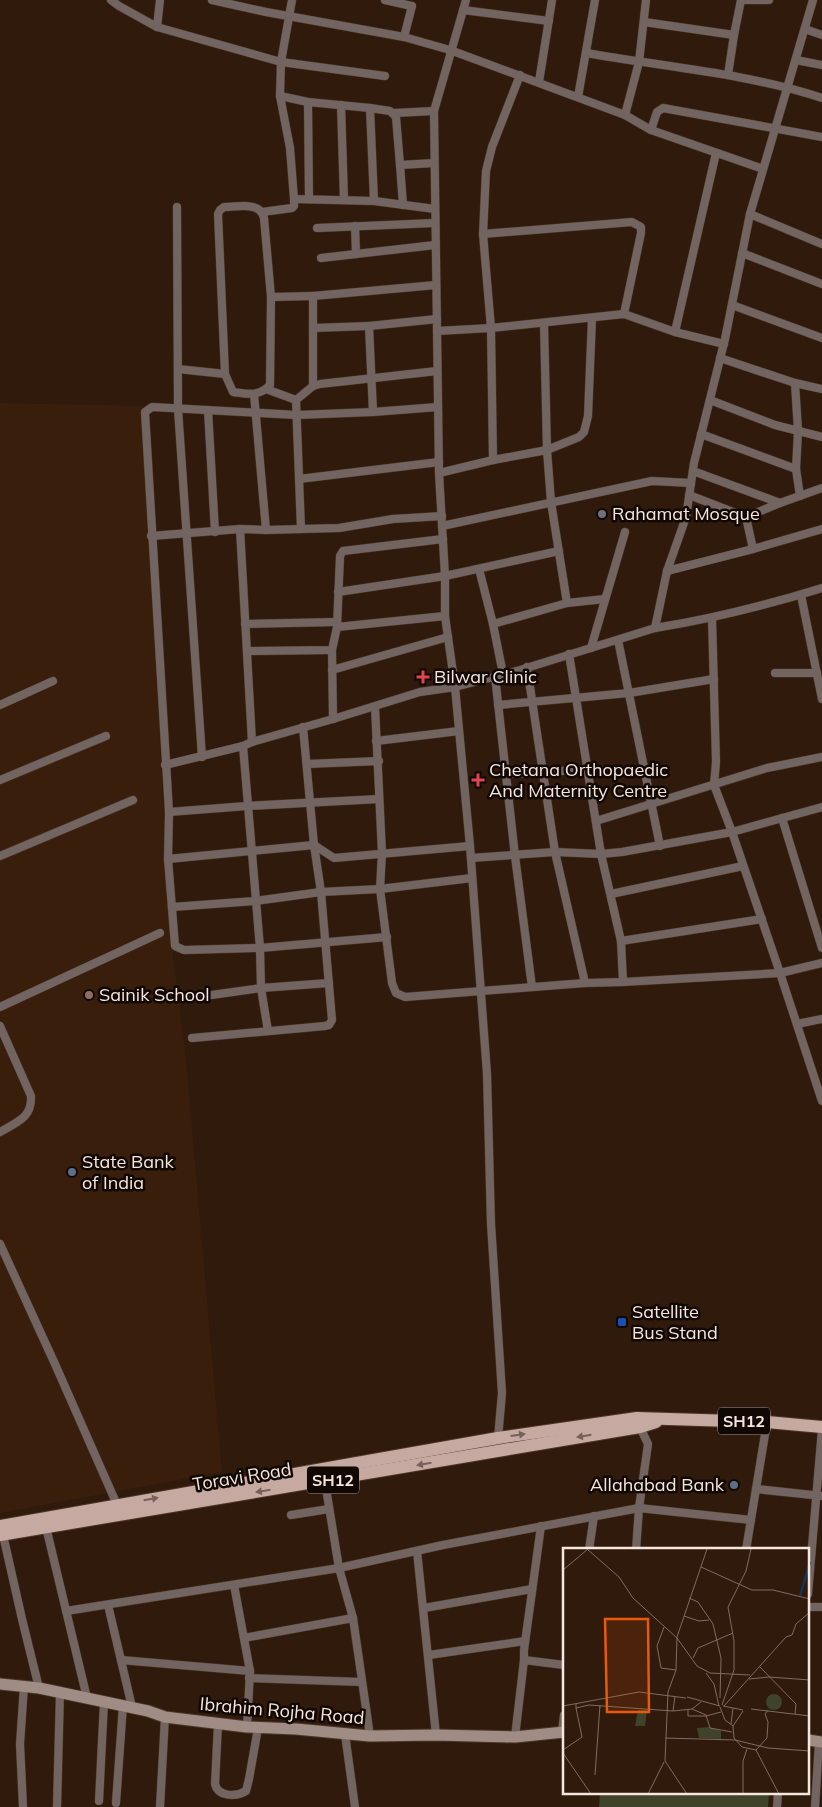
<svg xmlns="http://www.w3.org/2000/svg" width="822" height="1807" viewBox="0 0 822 1807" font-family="Mulish,sans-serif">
<rect width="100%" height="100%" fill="#301a0c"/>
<!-- built -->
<path fill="#391e0b" d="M0,403L142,406L170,932L186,1059L222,1472L0,1513Z"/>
<!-- green -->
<path fill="#3e4329" d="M600,1793H769L768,1807H599Z"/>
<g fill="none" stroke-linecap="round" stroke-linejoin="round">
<defs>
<g id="street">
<path d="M111,0L119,6L157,27L281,62L292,0"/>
<path d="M212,0L266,12L404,37L450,50L625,115L651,130L763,169"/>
<path d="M385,0L412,6L404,37"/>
<path d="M466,0L434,111L439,473L445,576V616L455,687L470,846L487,1074L491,1224L502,1393L498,1438"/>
<path d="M463,10L549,21"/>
<path d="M644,22L734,35L741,0H769"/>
<path d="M157,27L160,0"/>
<path d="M805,29L822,35"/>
<path d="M586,53C665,67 746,73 822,98"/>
<path d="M796,60L822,65"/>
<path d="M728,75L734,35"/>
<path d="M539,82L552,0"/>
<path d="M280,96L308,102L370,108"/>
<path d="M578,97L595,0"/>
<path d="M308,102L309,199"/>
<path d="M341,105L344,200"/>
<path d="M394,113L434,111"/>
<path d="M625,115L639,62L646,0"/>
<path d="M651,130L657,112L663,108L822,137"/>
<path d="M434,163L400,165L396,117L390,111L370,108L374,201L435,209"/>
<path d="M400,165L403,205"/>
<path d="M374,201L294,199L290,148L280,96L281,62L385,76"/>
<path d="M177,207L178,409L202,757"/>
<path d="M224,207C238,207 260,201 264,218L271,297L270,385C259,397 247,394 233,392L225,374L218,214L220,210Z"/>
<path d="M262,212L292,208L294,206V199"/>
<path d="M750,214L822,244"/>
<path d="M355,226L356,254"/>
<path d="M317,228L435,223"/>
<path d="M483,234L632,222L641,227V233L624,314"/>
<path d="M742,253L822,284"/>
<path d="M321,258L435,245"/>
<path d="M271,297L313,296"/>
<path d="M732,305L822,338"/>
<path d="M544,323L547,450L579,437L584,432L588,416L592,318"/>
<path d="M313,328L369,326"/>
<path d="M437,331L491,328L624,314L675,332L724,344"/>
<path d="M675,332L716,153"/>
<path d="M720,358L795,383L822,389"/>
<path d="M178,369L225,374"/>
<path d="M795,383L798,431L796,469"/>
<path d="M313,386V296L436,285"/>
<path d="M266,389L296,400"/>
<path d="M254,394L266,530"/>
<path d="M710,400L775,425L822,437"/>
<path d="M208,410L215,532"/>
<path d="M373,412L369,326L437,319"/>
<path d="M701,434L796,469L800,496"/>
<path d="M693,471L780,503L822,488"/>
<path d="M439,473L493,460"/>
<path d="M299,479L439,462"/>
<path d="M689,495L746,517L753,549L822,529"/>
<path d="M746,517L780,503"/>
<path d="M442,526L652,481L691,483"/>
<path d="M240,529L252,742"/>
<path d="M301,529L296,400L313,386L320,384L437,371"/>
<path d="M151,536L240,529L266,530L339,528L393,519L442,516"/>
<path d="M479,569L493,624"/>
<path d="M667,571L753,549"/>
<path d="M338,592L445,576L559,551"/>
<path d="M801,595L822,699"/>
<path d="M567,603L605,599"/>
<path d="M712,618L716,762L714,785L732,832L780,973L822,1101"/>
<path d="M245,624L337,622"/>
<path d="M337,627L340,556L343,551L443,539"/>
<path d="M655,628C712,619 767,605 822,588"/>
<path d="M618,640L660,846"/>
<path d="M591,648L625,532"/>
<path d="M332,650L333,719"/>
<path d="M247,651L332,650L337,627L445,616"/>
<path d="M569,654L601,854L621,941L623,982"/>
<path d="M527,667L555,852L585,983"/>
<path d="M332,670L448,637"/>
<path d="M775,673H817"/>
<path d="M503,674L493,624L567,603L551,502L547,450L493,460L491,328L483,234L486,171L492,147L520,75"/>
<path d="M495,676L515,856L532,987"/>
<path d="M0,705L53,681"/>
<path d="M498,705L629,693L714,679"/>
<path d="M375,707L382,853L380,889L392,983L396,993L405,997L585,983L623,982L780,973L822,963"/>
<path d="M376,741L459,731"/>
<path d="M243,746L260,948L261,988L268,1031"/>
<path d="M307,764L379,761"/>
<path d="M165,765L243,746L252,742L333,719L420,692L455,687L520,670L655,628L667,571L686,517L694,463L725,339L750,214L813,0"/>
<path d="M506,774L544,773L588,768"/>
<path d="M0,780L106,736"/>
<path d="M169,812L247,806L379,799"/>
<path d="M782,818L822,948"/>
<path d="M596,821L767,768L822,757"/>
<path d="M0,856L133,800"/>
<path d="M471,858L555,852L601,854L622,852L732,832L822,807"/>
<path d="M168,859L314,845L334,858L470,846"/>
<path d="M611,894L743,866"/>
<path d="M172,907L255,901L321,892L380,889L472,878"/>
<path d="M387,937L260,948L184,950L175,946L168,859L169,812L145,412L152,407L297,415L373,412L438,407"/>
<path d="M621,941L762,919"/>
<path d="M190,998L261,988L329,983"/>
<path d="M0,1007L160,933"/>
<path d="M797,1024L822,1019"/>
<path d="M0,1026L31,1096C32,1118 17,1122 0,1132"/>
<path d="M192,1038L325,1026L329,1025L332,1020L321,892L314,845L303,727"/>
<path d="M0,1244L55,1364L118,1507"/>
<path d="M324,1476L339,1568L353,1618L370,1736"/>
<path d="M756,1489L822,1496"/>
<path d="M291,1515L329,1509"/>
<path d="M46,1527L87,1698"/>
<path d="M3,1535L22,1619L39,1688"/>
<path d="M589,1550L594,1516"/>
<path d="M636,1550L639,1508L648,1444L639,1425"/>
<path d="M746,1550L767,1422"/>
<path d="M417,1551L436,1735"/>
<path d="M234,1585L250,1671L247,1727"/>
<path d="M808,1594L822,1429"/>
<path d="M108,1605L132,1707"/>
<path d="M808,1607H822"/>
<path d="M424,1608L532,1589"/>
<path d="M66,1611L339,1568L443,1545L639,1508L751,1520"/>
<path d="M244,1638L353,1618"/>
<path d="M429,1655L525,1641"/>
<path d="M121,1660L250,1671"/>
<path d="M524,1660L564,1665"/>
<path d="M249,1678L362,1682"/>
<path d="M218,1724L215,1784C218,1797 236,1797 246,1791L249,1779L258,1728"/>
<path d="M562,1732L564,1715"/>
<path d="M345,1734L355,1807"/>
<path d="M515,1737L524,1660V1650L541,1526"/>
<path d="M99,1801L104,1702"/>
<path d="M116,1803L123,1705"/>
<path d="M23,1807L20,1744L24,1686"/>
<path d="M57,1807L60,1692"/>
<path d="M160,1807L165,1717"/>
<path d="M777,1807L778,1793"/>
<path d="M815,1807L819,1742"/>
</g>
<g id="secondary">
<path d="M0,1684L39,1688L148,1711L165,1717L247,1727L296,1729L370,1736L436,1735L515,1737L564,1732"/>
<path d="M808,1740L822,1742"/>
</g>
<g id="primary">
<path d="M0,1526L498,1438L637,1418L767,1422L822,1427"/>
<path d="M0,1535L640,1427L656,1422"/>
</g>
</defs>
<!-- street casing -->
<use href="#street" stroke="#4c3729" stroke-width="9"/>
<!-- secondary casing -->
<use href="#secondary" stroke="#4c3729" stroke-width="13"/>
<!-- primary casing -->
<use href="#primary" stroke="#4c3729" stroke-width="14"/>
<!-- street -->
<use href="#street" stroke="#726461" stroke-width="8"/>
<!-- secondary -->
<use href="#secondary" stroke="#a18b85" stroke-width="11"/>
<!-- primary -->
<use href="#primary" stroke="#c6a9a1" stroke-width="12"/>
</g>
<!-- one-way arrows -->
<defs><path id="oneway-solid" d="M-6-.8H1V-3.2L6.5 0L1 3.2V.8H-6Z" transform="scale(1.25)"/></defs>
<g fill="#75615a">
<use href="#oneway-solid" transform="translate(518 1435) rotate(-8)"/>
<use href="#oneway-solid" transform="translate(584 1436) rotate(171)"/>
<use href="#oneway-solid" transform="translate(424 1464) rotate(170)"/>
<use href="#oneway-solid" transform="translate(263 1491) rotate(171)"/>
<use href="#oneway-solid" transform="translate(151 1499) rotate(-10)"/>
</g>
<!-- markers -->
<circle fill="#6b7280" stroke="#110804" stroke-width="2" cx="602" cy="514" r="5"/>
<g fill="#e0444e" stroke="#110804" stroke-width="2">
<path d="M420.5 669.5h5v5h5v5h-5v5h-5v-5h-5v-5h5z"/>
<path d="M475.5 772.5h5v5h5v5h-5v5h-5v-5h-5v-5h5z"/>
</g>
<circle fill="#8d6e63" stroke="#110804" stroke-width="2" cx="89" cy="995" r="5"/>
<g fill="#5c6f8a" stroke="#110804" stroke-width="2">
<circle cx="72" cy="1172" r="5"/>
<circle cx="734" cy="1485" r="5"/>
</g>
<rect fill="#1a4fb4" stroke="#110804" stroke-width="2" x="617" y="1317" width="10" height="10" rx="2.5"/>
<g text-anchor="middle" stroke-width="5" stroke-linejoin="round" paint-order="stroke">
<!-- shield labels -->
<g fill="#110804" stroke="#b1a39c" stroke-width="1">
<rect x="718" y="1407.5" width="52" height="27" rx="4"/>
<rect x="307" y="1466.5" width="52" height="27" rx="4"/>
</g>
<g font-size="16" font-weight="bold" fill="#f6e6dd">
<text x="744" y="1427">SH12</text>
<text x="333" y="1486">SH12</text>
</g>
<!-- poi labels -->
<g font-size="18" fill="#f6e6dd" stroke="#110804" text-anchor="start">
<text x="612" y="520">Rahamat Mosque</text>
<text x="434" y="683">Bilwar Clinic</text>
<text x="489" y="776">Chetana Orthopaedic<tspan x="489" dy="21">And Maternity Centre</tspan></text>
<text x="99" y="1001">Sainik School</text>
<text x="82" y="1168">State Bank<tspan x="82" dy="21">of India</tspan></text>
<text x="632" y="1318">Satellite<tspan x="632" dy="21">Bus Stand</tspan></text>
<text x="724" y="1491" text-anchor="end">Allahabad Bank</text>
</g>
<!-- street labels -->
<g font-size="18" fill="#f6e6dd" stroke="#110804">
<text transform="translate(242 1477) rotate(-9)" y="6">Toravi Road</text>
<text transform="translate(282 1711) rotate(5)" y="6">Ibrahim Rojha Road</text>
</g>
</g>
<!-- overview -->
<g transform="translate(563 1548)">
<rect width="246" height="246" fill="#301a0c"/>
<path d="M203 154a8 8 0 1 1 16 0a8 8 0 1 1-16 0ZM75,162H84L82,178H72ZM146,179L158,183V191L136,190L134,180Z" fill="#3e4329"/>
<path fill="none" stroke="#123656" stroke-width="2.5" d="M237,48L247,14"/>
<path fill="none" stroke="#7f6c60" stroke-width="1" d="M24,1L56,29L70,50L114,90L134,118L147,125L187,127M138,19L189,42H210L247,51M0,22L25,1M126,50L135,54L150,76L158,110L157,150M121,68L136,73L146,72M101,79L94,98L98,120L113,122M130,110L135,100L170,85M196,118L233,156L232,166M143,125L151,136L156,158M186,131L206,129L247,132M124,149L157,158M13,156V160L26,157L110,163L129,161L138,154M159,157L171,122V93L165,59L183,23L188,1M0,158L76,144L123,150M160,158L180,162M161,158L223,89L229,87L233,76L247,64M157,159L162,172L170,178L171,190L179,199L193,202L216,246M125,161V168H143L158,164M129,161L143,167L147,180M188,161L247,168M110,163L112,148M168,176L170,160M170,178L180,163M147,180L169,184M102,190L172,192L205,200L247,203M0,202L19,189L13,160M193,202L204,190L205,174L202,166L205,162M0,205L28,246M102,213L105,144L113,122L114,89L144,1M102,213L124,246M32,227L37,157M85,246L101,214M180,246V213L184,201"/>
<path fill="#e8590c" fill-opacity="0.15" stroke="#e8590c" stroke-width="2.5" d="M42,71H85L86,164H44Z"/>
<rect width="246" height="246" fill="none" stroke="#f6e6dd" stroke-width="2.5"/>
</g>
</svg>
